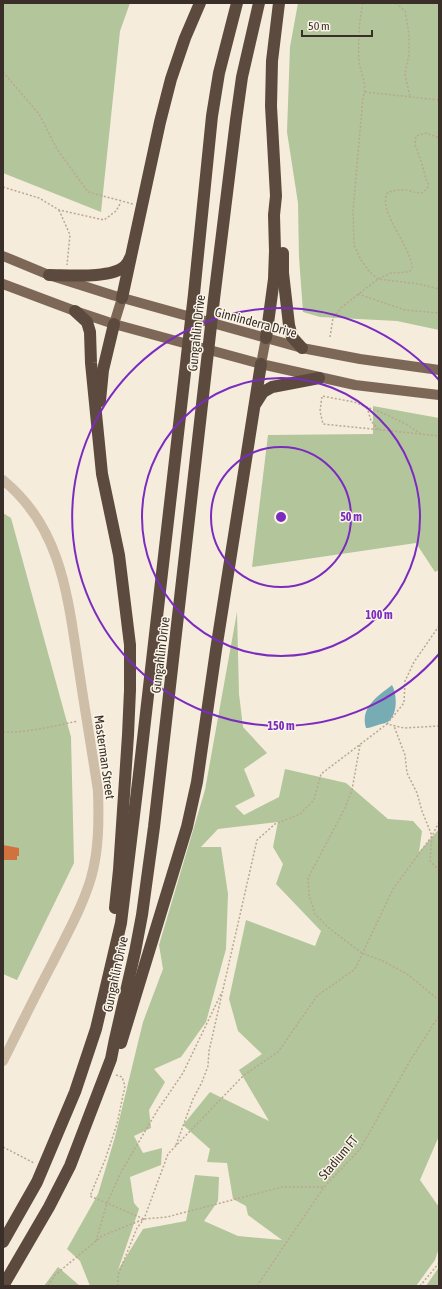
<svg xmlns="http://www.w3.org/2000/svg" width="442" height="1289" viewBox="0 0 442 1289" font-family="'Asap Condensed',sans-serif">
<rect width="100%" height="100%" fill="#f5ecdc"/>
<!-- green -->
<g fill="#b3c59b" fill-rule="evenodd">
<path d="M3,3H130L120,31L101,212L3,173Z"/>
<path d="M298,3H439V330L397,321L320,317L303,312L299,257L298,203L287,132L290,47Z"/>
<path d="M373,406L439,418V570L435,572L416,543L252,567L268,435L373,434Z"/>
<path d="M3,513L11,518L71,737L74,863L17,980L3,974Z"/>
<path d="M237,612L239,694L243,727L267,753L244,769L255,796L235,806L244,815L279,797L285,769L346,783L388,819L413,821L422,831L419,852L439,829V1136L420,1180L439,1207V1248L435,1260L416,1286H90L80,1261L67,1249L98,1194L115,1137L143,1022L163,969L159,945L205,790ZM278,822L273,847L283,864L276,884L321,931L315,946L246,920L229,999L238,1031L262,1054L239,1070L269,1121L210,1092L183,1125L210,1149L207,1162L227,1163L233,1199L246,1206L248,1215L282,1240L238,1236L204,1221L218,1201L219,1177L195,1175L186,1221L143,1229L118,1270L139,1209L134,1203L130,1177L161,1165L162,1148L143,1153L134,1136L151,1128L149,1110L165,1082L154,1069L181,1057L206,1022L226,949L228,894L221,847H201L218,829Z"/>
<path d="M58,1267L80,1286H44Z"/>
<path d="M439,1267V1286H426Z"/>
</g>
<!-- water -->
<path fill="#78acb5" d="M392,685C397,694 398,713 389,721C387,723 381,724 378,725C373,726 371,728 366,728C360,707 377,697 392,685Z"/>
<!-- building -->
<path fill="#d1713e" d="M3,845L19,848V856H17V860H3Z"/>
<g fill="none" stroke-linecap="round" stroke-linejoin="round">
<!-- path -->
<g stroke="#baa791" stroke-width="1.5" stroke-dasharray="2 2" stroke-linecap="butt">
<path d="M363,3C359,21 358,41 359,60C360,72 368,85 363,97L353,211L354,245L361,260L369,271L378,279L419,284L439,289"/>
<path d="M396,3L405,11L409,34V54L405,74L410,97"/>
<path d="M3,72L39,114L57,149L88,192L133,204"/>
<path d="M365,92L439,100"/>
<path d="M3,187L39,198L59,210L104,220L116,211L121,202"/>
<path d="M59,210L70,235L67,265"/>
<path d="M358,294L405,310L439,313"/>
<path d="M330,337L333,318L342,307L378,279L391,273L409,272L412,268C412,247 376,210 388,192C392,191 397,190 401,190C414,189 421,200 429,185L426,179L422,164L415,145L416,136L426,133L439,138"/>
<path d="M367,407L371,421L378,429"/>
<path d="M421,434L323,424L320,411L322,396L354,402L385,414L406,424L421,434L439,436"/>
<path d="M387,724L404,703L405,681L414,662L439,626"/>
<path d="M3,732C28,733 54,726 78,721"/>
<path d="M360,745L352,790L345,808L308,878L309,895L315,914L330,929L362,953L383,961L407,974L439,1000"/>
<path d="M439,822L432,836L430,861L439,870"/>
<path d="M116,1075L122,1077L125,1086L117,1124L105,1160L90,1196L144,1219"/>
<path d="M176,1145L193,1099L202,1082L208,1066L209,1051L257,840L275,824L300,814L314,800L321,774L387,724L404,728L439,726"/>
<path d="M3,1147L34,1163"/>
<path d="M96,1241L107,1203L121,1172L157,1111L183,1073L221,994"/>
<path d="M48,1286L55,1275L102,1236L144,1219L167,1217L282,1187H324"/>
<path d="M118,1286V1275L137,1228L144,1219L168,1154L244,1075L278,1052L317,996L355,969L393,889L432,836L422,811L417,793L407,773L405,755L394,726"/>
<path d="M257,1286L324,1187L360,1149L411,1059L439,1016"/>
<path d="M420,1286L439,1263"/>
</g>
<!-- street -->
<path stroke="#cebda7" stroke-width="10" d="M3,480C63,529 68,600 79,670C85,711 92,751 98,791C99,820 99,850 91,878C82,908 66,936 52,964C35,996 19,1029 3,1061"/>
<!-- primary -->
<g stroke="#7d6858" stroke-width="10">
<path d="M3,256L49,275L112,295L302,348L360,359L439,370"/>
<path d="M3,284L75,311L114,324L261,364L355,385L439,395"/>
<path d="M114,324L122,298"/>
<path d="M261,364L266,338"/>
</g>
<!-- highway -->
<g stroke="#5c4a3e" stroke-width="12">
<path d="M283,253V273L289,325L292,337L302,348"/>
<path d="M49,275C67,275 112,279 125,266C127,264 129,261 130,258"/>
<path d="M122,298L160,122L171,79L185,38L200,3"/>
<path d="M75,311L87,322L90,332L91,363L102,474L119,555L130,645V690L128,735L119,870L115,908"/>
<path d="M266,338L274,279L275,251L274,215L276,196L271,106L272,61L279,3"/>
<path d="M100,401L103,370L114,324"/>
<path d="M256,403L263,392L272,387L319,378"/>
<path d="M121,1043L187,827L197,782L216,650L261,364"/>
<path d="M3,1242L37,1182L75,1092L96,1029L121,923L139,774L194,294L212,116L219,73L237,3"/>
<path d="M3,1286L49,1207L70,1166L111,1059L115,1039L135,952L142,915L154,827L214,299L236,120L242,77L259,3"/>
</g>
</g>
<!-- distance rings -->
<g fill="none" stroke="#7b2cbf" stroke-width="2">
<circle cx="281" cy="517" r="70"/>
<circle cx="281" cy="517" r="139"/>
<path d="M439 654A209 209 0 1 1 439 380"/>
</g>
<g text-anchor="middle" stroke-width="3" stroke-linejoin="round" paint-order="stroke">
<!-- street labels -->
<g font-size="13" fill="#3a2f28" stroke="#fbf5e9">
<text transform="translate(256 322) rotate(15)" y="5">Ginninderra Drive</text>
<text transform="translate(196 333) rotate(-84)" y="5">Gungahlin Drive</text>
<text transform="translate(160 655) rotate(-83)" y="5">Gungahlin Drive</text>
<text transform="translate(105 757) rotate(82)" y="5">Masterman Street</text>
<text transform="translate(115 974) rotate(-78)" y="5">Gungahlin Drive</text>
<text transform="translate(338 1157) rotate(-50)" y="5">Stadium FT</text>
</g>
</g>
<circle cx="281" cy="517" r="6" fill="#7b2cbf" stroke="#fbf5e9" stroke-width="2"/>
<g font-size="12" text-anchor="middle" font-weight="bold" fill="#7b2cbf" stroke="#fbf5e9" stroke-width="3" stroke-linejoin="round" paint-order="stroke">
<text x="351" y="521">50 m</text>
<text x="379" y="619">100 m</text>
<text x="281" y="730">150 m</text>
</g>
<!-- border -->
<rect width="442" height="1289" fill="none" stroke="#3a2f28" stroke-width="8"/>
<!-- scale -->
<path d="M302 30v6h70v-6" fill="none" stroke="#3a2f28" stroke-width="2"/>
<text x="308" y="30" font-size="12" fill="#3a2f28" stroke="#fbf5e9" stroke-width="3" paint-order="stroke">50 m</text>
</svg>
